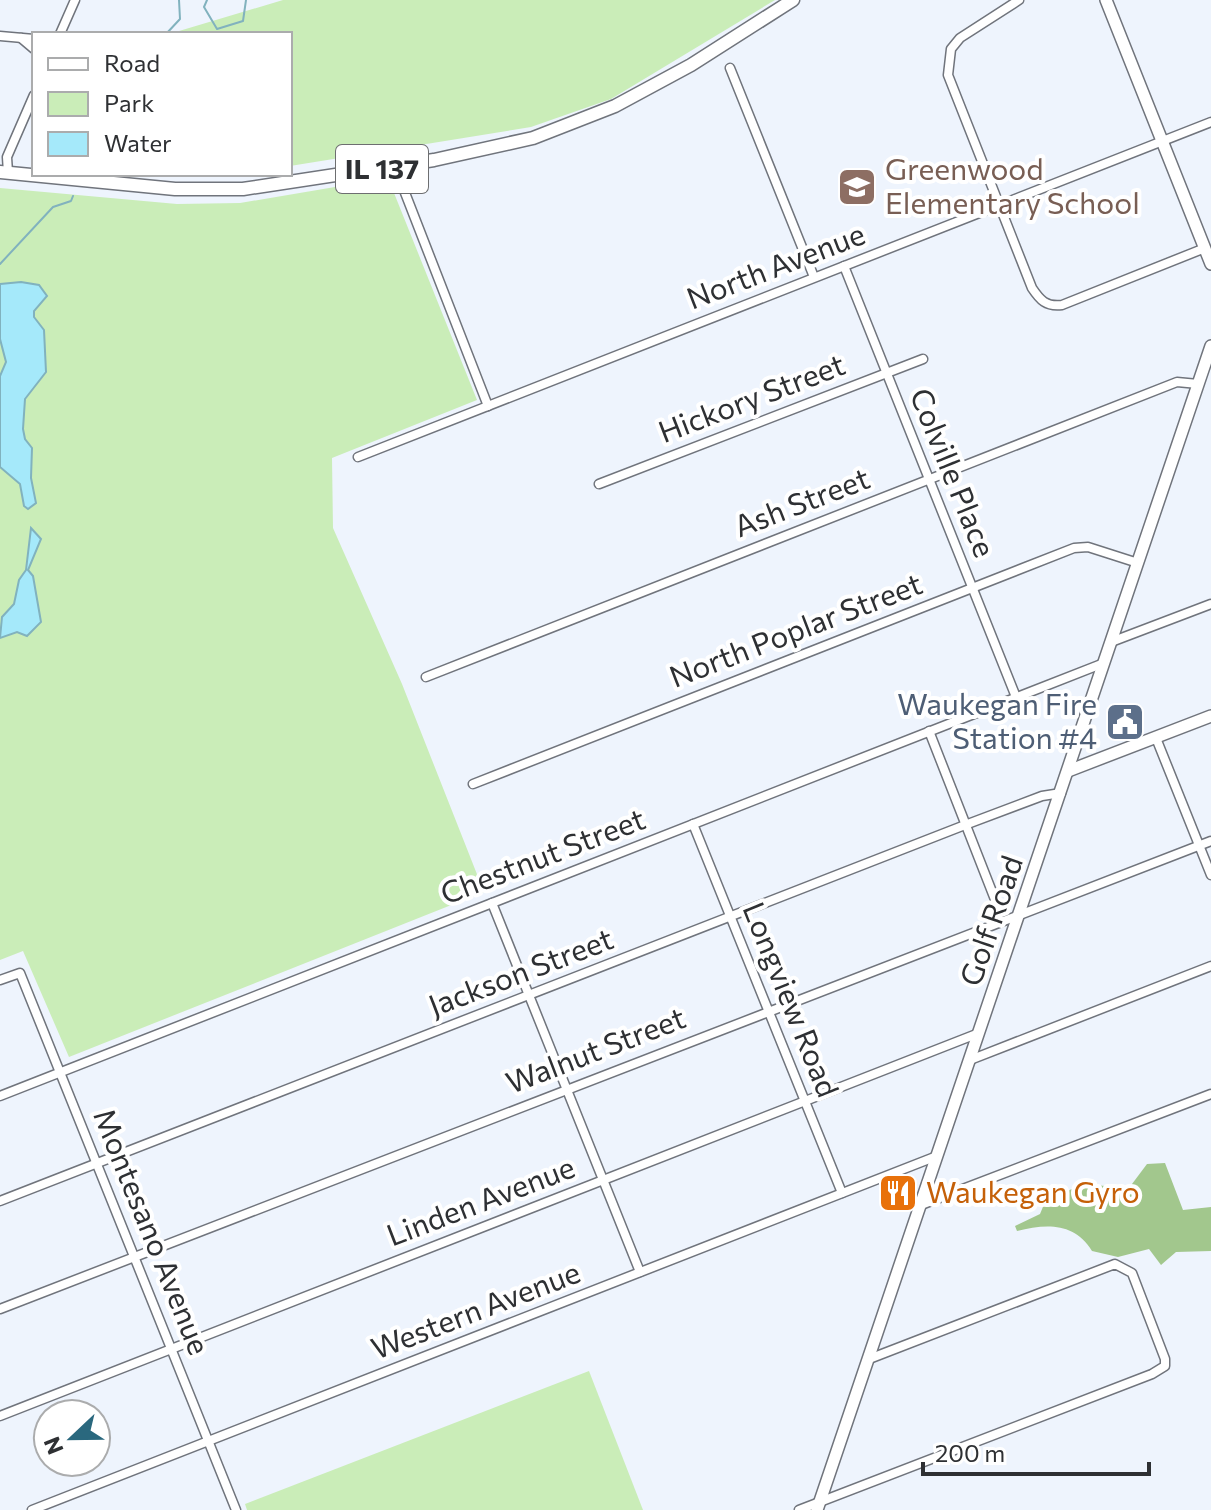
<svg xmlns="http://www.w3.org/2000/svg" width="1211" height="1510" viewBox="0 0 1211 1510" font-family="Commissioner,sans-serif">
<rect width="100%" height="100%" fill="#eef4fd"/>
<!-- green -->
<g fill="#caedb8">
<path d="M283,0H775L611,99L531,127L290,166V34H169Z"/>
<path d="M388,178L477,400L332,458L333,528L402,684L484,892L69,1057L23,951L0,960V188L177,204L240,203Z"/>
<path d="M589,1371L643,1510H247L245,1504Z"/>
</g>
<!-- forest -->
<path fill="#a2c78d" d="M1165,1163L1183,1210L1211,1207V1251L1176,1252L1161,1265L1149,1249L1118,1257L1092,1251C1074,1222 1046,1224 1017,1231L1015,1226L1040,1214L1045,1202L1082,1184L1129,1188L1147,1164Z"/>
<!-- water -->
<g fill="#a5e9fa" stroke="#81b2be" stroke-width="2">
<path d="M21,282L39,285L47,296L34,311V317L44,330L46,372L25,399L23,429L25,439L32,448L31,478L36,503L28,509L24,506L20,484L0,467V376L6,362L0,339V284Z"/>
<path d="M31,528L41,539L28,570L33,576L41,622L27,636L17,632L0,638L2,617L14,604L19,580L26,570Z"/>
</g>
<g fill="none" stroke-linecap="round" stroke-linejoin="round">
<!-- stream -->
<g stroke="#81b2be" stroke-width="2">
<path d="M207,0L204,7L217,29L243,21L246,0"/>
<path d="M166,34L180,19L179,0"/>
<path d="M0,264L53,207L71,201L73,196"/>
</g>
<defs>
<g id="street">
<path d="M1019,0L960,38L951,49L948,75L1032,288C1040,300 1046,307 1062,305L1205,248"/>
<path d="M60,34L75,0"/>
<path d="M0,36L34,39"/>
<path d="M21,38L34,49"/>
<path d="M730,68L814,277"/>
<path d="M395,167L488,406"/>
<path d="M8,173L7,157L34,95"/>
<path d="M844,266L1016,697"/>
<path d="M358,457L1211,122"/>
<path d="M599,484L923,359"/>
<path d="M1111,642L1211,604"/>
<path d="M426,677L1177,382L1198,384"/>
<path d="M929,731L996,902"/>
<path d="M1156,738L1211,875"/>
<path d="M473,784L1074,548L1088,547L1138,563"/>
<path d="M693,824L842,1193"/>
<path d="M492,903L640,1272"/>
<path d="M0,980L20,973L236,1510"/>
<path d="M970,1060L1211,966"/>
<path d="M0,1096L1104,663"/>
<path d="M0,1201L965,825L1042,796L1061,793"/>
<path d="M921,1205L1211,1094"/>
<path d="M0,1309L1211,841"/>
<path d="M0,1416L979,1033"/>
<path d="M32,1510L937,1156"/>
<path d="M799,1510L1152,1374L1165,1366V1359L1132,1273L1115,1264L869,1359"/>
</g>
<g id="secondary">
<path d="M1106,0L1211,264"/>
<path d="M1068,771L1211,716"/>
<path d="M817,1510L1211,346"/>
</g>
<path id="primary" d="M0,172L175,189H243L434,160L533,138L615,106L691,65L793,0"/>
</defs>
<!-- street casing -->
<use href="#street" stroke="#70747c" stroke-width="11"/>
<!-- secondary casing -->
<use href="#secondary" stroke="#70747c" stroke-width="14"/>
<!-- primary casing -->
<use href="#primary" stroke="#70747c" stroke-width="15"/>
<!-- street -->
<use href="#street" stroke="#fff" stroke-width="8"/>
<!-- secondary -->
<use href="#secondary" stroke="#fff" stroke-width="11"/>
<!-- primary -->
<use href="#primary" stroke="#fff" stroke-width="12"/>
</g>
<!-- icons -->
<defs>
<symbol id="school-square" viewBox="-11 -11 22 22"><rect x="-9" y="-9" width="18" height="18" rx="4" fill="#8d6e63" stroke="#fff"/><path d="M0-5L7-2L0 1L-7-2ZM-4 1L0 2.5L4 1V4Q0 6-4 4Z" fill="#fff"/></symbol>
<symbol id="civic-square" viewBox="-11 -11 22 22"><rect x="-9" y="-9" width="18" height="18" rx="4" fill="#5c6f8a" stroke="#fff"/><path d="M-.6-6.5H3V-4.5H.6V-3L4-1V1h2V6H-6V1h2V-1L-.6-3ZM-1.2 2.5V6h2.4V2.5Z" fill="#fff"/></symbol>
<symbol id="restaurant-square" viewBox="-11 -11 22 22"><rect x="-9" y="-9" width="18" height="18" rx="4" fill="#e8710a" stroke="#fff"/><path d="M-5-6h1v4h1v-4h1v4h1v-4h1v5L-1.5 .5V6h-2V.5L-5-1ZM5-6V6H3V1.5H1.5Q1.5-4 5-6Z" fill="#fff"/></symbol>
</defs>
<g fill-rule="evenodd">
<use href="#school-square" x="835" y="165" width="44" height="44"/>
<use href="#civic-square" x="1103" y="700" width="44" height="44"/>
<use href="#restaurant-square" x="876" y="1171" width="44" height="44"/>
</g>
<g text-anchor="middle" stroke-width="8" stroke-linejoin="round" paint-order="stroke">
<!-- shield labels -->
<rect fill="#fff" stroke="#6d6e70" stroke-width="2" x="336" y="145" width="92" height="48" rx="6"/>
<g font-size="28" font-weight="bold" fill="#2e3033">
<text x="382" y="179">IL 137</text>
</g>
<!-- education labels -->
<g font-size="30" fill="#785e54" stroke="#fff" text-anchor="start">
<text x="885" y="180">Greenwood<tspan x="885" dy="34">Elementary School</tspan></text>
</g>
<!-- street labels -->
<g font-size="30" fill="#2e3033" stroke="#fff">
<text transform="translate(776 267) rotate(-21)" y="10">North Avenue</text>
<text transform="translate(752 399) rotate(-21)" y="10">Hickory Street</text>
<text transform="translate(952 473) rotate(68)" y="10">Colville Place</text>
<text transform="translate(802 503) rotate(-21)" y="10">Ash Street</text>
<text transform="translate(796 631) rotate(-21)" y="10">North Poplar Street</text>
<text transform="translate(543 857) rotate(-21)" y="10">Chestnut Street</text>
<text transform="translate(992 921) rotate(-71)" y="10">Golf Road</text>
<text transform="translate(521 973) rotate(-21)" y="10">Jackson Street</text>
<text transform="translate(790 1000) rotate(68)" y="10">Longview Road</text>
<text transform="translate(596 1051) rotate(-21)" y="10">Walnut Street</text>
<text transform="translate(481 1202) rotate(-21)" y="10">Linden Avenue</text>
<text transform="translate(151 1232) rotate(68)" y="10">Montesano Avenue</text>
<text transform="translate(476 1311) rotate(-21)" y="10">Western Avenue</text>
</g>
<!-- service labels -->
<g font-size="30" fill="#4e5e75" stroke="#fff" text-anchor="end">
<text x="1097" y="715">Waukegan Fire<tspan x="1097" dy="34">Station #4</tspan></text>
</g>
<!-- food labels -->
<g font-size="30" fill="#c56008" stroke="#fff" text-anchor="start">
<text x="926" y="1203">Waukegan Gyro</text>
</g>
</g>
<!-- legend -->
<rect x="32" y="32" width="260" height="144" fill="#ffffff" stroke="#abacad" stroke-width="2"/>
<rect x="48" y="58" width="40" height="12" fill="#ffffff" stroke="#abacad" stroke-width="2"/>
<text x="104" y="72" font-size="24" fill="#2e3033">Road</text>
<rect x="48" y="92" width="40" height="24" fill="#caedb8" stroke="#abacad" stroke-width="2"/>
<text x="104" y="112" font-size="24" fill="#2e3033">Park</text>
<rect x="48" y="132" width="40" height="24" fill="#a5e9fa" stroke="#abacad" stroke-width="2"/>
<text x="104" y="152" font-size="24" fill="#2e3033">Water</text>
<!-- north arrow -->
<g transform="translate(72 1438) rotate(248)"><circle r="38" fill="#ffffff" stroke="#abacad" stroke-width="2"/>
<path d="M0-6L14 30L0 20L-14 30Z" fill="#2a687e"/>
<text y="-12" font-size="22" font-weight="bold" text-anchor="middle" fill="#2e3033">N</text>
</g>
<!-- scale -->
<path d="M923 1462v12h226v-12" fill="none" stroke="#2e3033" stroke-width="4"/>
<text x="935" y="1462" font-size="24" fill="#2e3033" stroke="#ffffff" stroke-width="6" paint-order="stroke">200 m</text>
</svg>
